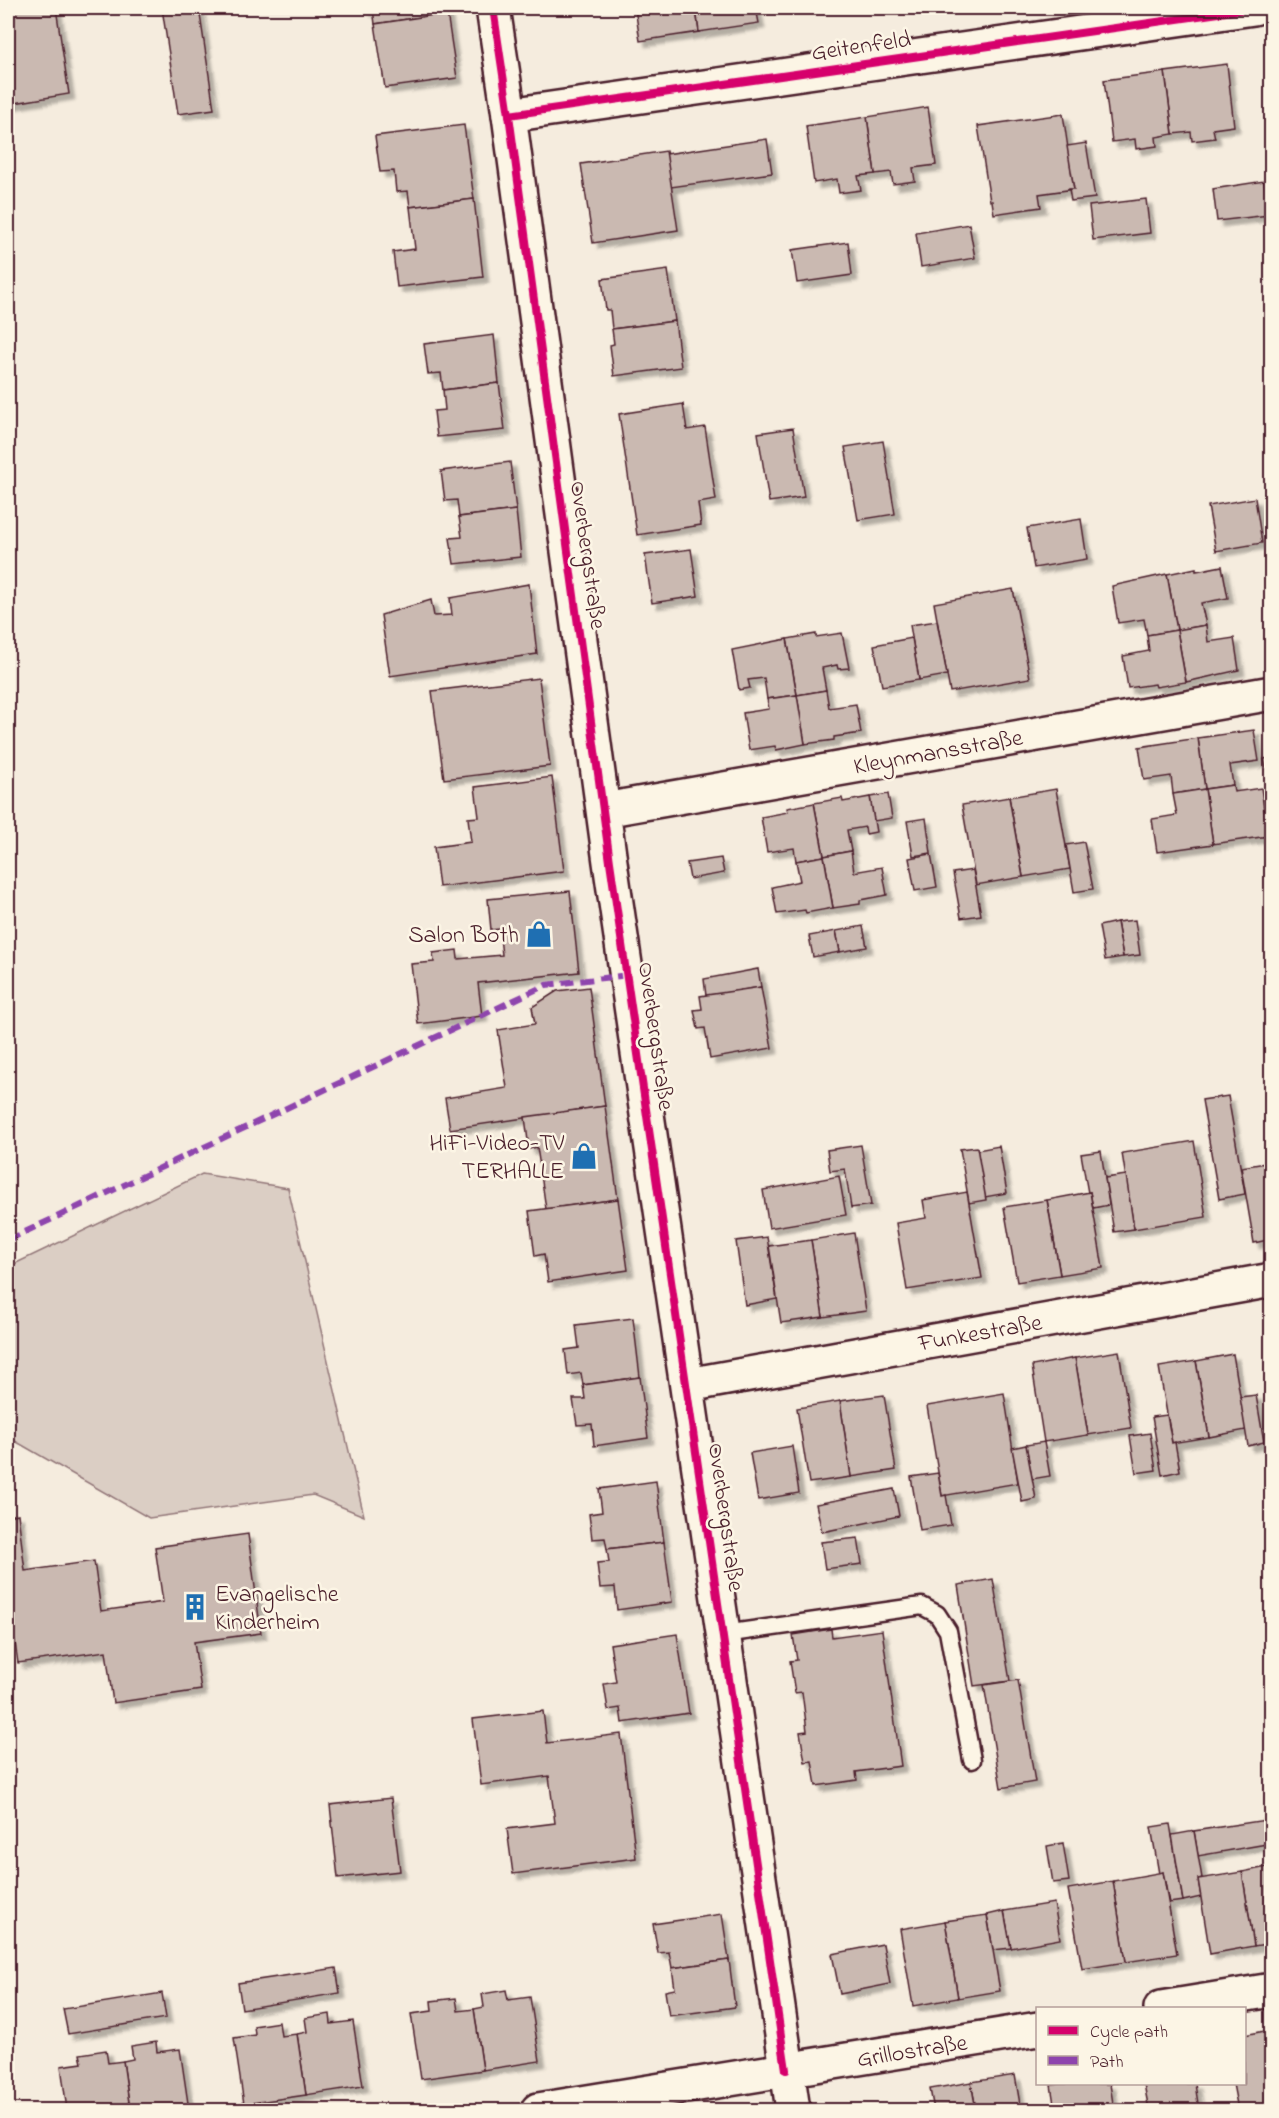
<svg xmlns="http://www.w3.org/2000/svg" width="1279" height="2118" viewBox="0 0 1279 2118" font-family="'Indie Flower',sans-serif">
<defs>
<filter id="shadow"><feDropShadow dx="5.5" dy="5.5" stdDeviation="1.5" flood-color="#0004"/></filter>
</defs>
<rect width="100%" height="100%" fill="#f5ecde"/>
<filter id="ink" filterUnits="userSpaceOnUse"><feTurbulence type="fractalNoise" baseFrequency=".0167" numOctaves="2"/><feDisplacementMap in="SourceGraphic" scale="12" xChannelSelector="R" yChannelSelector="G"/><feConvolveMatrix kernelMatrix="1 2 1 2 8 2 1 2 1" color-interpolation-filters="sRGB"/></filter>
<g filter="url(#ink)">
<!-- green -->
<path fill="#dbcec4" stroke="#927678" stroke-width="1.5" d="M202,1174L288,1188L364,1516L313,1495L149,1518L8,1437V1267Z"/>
<!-- building -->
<g fill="#cab9b1" stroke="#4a1f2b" stroke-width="1.5" filter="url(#shadow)">
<path d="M24,8H56L69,94L8,104V10Z"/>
<path d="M162,8H199L214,109L178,114Z"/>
<path d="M366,8H446L447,13L375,24L373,9L366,11Z"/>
<path d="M635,8H696L699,32L640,41Z"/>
<path d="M696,8H756L759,23L699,32Z"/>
<path d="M447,13L457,78L385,88L375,24Z"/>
<path d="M1227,64L1234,126L1213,129L1215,138L1192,141L1191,132L1173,134L1165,72Z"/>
<path d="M1165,72L1173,134L1156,137L1157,146L1136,149L1135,139L1112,142L1104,80Z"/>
<path d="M928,107L936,165L913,168L915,181L893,184L891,172L875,174L867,117Z"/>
<path d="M1063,114L1074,189L1039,194L1041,207L994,214L992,201H990L978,126Z"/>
<path d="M867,117L875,174L858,176L861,190L839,193L837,179L814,183L806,126Z"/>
<path d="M464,125L474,199L410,207L408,191L396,192L394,171L380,172L375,136Z"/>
<path d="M767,139L772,173L671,187L666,154Z"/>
<path d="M1086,143L1095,198L1071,201L1069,189H1074L1067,146Z"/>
<path d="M666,151L678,230L593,243L581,164Z"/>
<path d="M1264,181L1269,215L1217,221L1213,189Z"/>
<path d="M474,199L483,277L397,287L393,252L415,249L410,207Z"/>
<path d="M1146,199L1150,233L1093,240L1089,206Z"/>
<path d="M969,224L975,258L921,267L916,233Z"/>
<path d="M848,242L852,275L797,283L792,250Z"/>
<path d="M668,270L675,321L612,329L610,310H606L602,279Z"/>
<path d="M675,321L681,367L614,376L610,345L614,344L612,329Z"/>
<path d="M494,335L499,383L443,390L441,373L428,374L424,344Z"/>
<path d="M499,383L505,430L437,437L434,411L445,410L443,390Z"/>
<path d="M683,404L687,430L705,427L716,500L698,503L701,525L637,535L619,414Z"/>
<path d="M793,428L804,497L769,502L758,433Z"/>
<path d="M883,441L895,514L858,520L845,447Z"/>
<path d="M510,462L516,510L459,517L457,500L445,501L441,471Z"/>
<path d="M1255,498L1262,543L1216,551L1208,506Z"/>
<path d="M516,510L521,557L454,564L450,538L462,537L459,517Z"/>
<path d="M1081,519L1087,559L1034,568L1027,528Z"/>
<path d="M691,549L698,596L652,603L645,555Z"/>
<path d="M1222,566L1228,598L1201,603L1206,625L1177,630L1167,574L1196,568V571Z"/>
<path d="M1167,574L1177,630L1147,635L1144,619L1118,623L1112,586Z"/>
<path d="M529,584L537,654L390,676L381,615L431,600L434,616L452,615L450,598Z"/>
<path d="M1013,589L1030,678L950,692L934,603Z"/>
<path d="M937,621L947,675L919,680L910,625Z"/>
<path d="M1206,625L1208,642L1234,638L1239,670L1186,682L1177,630Z"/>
<path d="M1177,630L1186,682L1156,687L1155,684L1128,688L1123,656L1149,651L1147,635Z"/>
<path d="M842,633L849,668L838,669L837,665L822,668L826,690L797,695L787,639L816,634V637Z"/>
<path d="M912,638L919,680L882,686L874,645Z"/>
<path d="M787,639L797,695L767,699L764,678L748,680L750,688L739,690L732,650Z"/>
<path d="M539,678L550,766L444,779L432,691Z"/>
<path d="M826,690L829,708L856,704L861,733L834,737V740L805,744L797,695Z"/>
<path d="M797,695L805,744L776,750L775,746L749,750L743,713L769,709L767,699Z"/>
<path d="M1254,730L1259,761L1230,765L1233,785L1205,789L1198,738Z"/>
<path d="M1198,738L1205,789L1173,794L1171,776L1144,780L1139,747Z"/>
<path d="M1272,757V801L1264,759Z"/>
<path d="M552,777L564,871L439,887L434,847L471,842L468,818L479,817L475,787Z"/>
<path d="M1233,785L1234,792L1261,788L1268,836L1213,844L1205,789Z"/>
<path d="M1056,789L1070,869L1023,877L1009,797Z"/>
<path d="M1205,789L1213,844L1157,852L1152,819L1177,815L1173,794Z"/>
<path d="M888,794L892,818L874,821L870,797Z"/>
<path d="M870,797L876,832L866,834L865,827L847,830L851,851L824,856L814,803L842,798L843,802Z"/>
<path d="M1009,797L1023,877L976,885L962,805Z"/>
<path d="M814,803L824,856L796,861L794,848L767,852L761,817L788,812L787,808Z"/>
<path d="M926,818L931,853L913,856L907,821Z"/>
<path d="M1084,842L1093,889L1074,892L1066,845Z"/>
<path d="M851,851L854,872L882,867L887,895L860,900V904L833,908L824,856Z"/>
<path d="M931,854L937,887L915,891L909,858Z"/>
<path d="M824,856L833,908L806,913L805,910L777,914L772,887L800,881L796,861Z"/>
<path d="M721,858L724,873L690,879L687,863Z"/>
<path d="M973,870L981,915L961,918L953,873Z"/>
<path d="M570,891L579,972L478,983L482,1016L418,1024L411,964L434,962L433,953L457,950L458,959L502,955L499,929L491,930L488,899Z"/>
<path d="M1135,920L1140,955L1123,957L1117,922Z"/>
<path d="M1117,922L1123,957L1105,960L1099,926Z"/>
<path d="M863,926L867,947L840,952L836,931Z"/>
<path d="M836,931L840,952L813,957L809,936Z"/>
<path d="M758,969L761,987L706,996L704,979Z"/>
<path d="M589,987L605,1106L450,1129L445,1098L507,1088L498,1030L535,1024L532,1007L557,991Z"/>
<path d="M761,987L772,1048L710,1059L705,1028L698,1029L694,1010L702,1009L700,996Z"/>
<path d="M1228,1096L1245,1194L1219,1199L1202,1100Z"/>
<path d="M605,1106L618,1199L546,1209L537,1147L529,1149L525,1117Z"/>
<path d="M1194,1141L1206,1217L1134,1229L1122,1153Z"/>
<path d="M861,1145L871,1205L851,1208L845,1169L830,1171L827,1150Z"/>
<path d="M999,1146L1007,1193L985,1197L977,1150Z"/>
<path d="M977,1147L986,1200L969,1203L960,1149Z"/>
<path d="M1101,1151L1109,1205L1093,1208L1090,1192L1088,1193L1081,1154Z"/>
<path d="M1272,1162V1239L1254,1243L1241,1167Z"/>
<path d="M1126,1175L1134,1229L1114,1232L1105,1178Z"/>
<path d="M839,1176L846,1215L769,1228L763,1190Z"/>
<path d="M967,1192L982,1278L907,1290L896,1223L926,1218L923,1200Z"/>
<path d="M1090,1192L1103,1268L1060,1275L1047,1200Z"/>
<path d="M618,1199L628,1270L548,1282L544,1254L535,1256L529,1211Z"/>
<path d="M1047,1200L1060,1275L1017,1282L1004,1207Z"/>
<path d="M854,1233L866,1311L823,1317L811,1240Z"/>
<path d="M767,1237L777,1299L745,1305L736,1241Z"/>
<path d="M811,1240L823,1317L781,1323L769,1246Z"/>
<path d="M633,1318L640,1377L583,1385L581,1373L568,1375L565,1350L579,1348L576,1325Z"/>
<path d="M1119,1351L1131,1428L1088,1435L1075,1358Z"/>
<path d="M1233,1354L1246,1430L1209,1437L1196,1361Z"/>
<path d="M1075,1358L1088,1435L1044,1442L1032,1366Z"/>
<path d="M1196,1361L1209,1437L1172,1443L1159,1367Z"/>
<path d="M640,1377L648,1438L594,1446L592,1424L577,1425L573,1399H585L583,1385Z"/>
<path d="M1004,1393L1018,1483L942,1496L927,1406Z"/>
<path d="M884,1395L896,1470L851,1477L840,1401Z"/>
<path d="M1256,1395L1264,1442L1248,1446L1240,1397Z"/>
<path d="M840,1401L851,1477L809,1483L797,1408Z"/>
<path d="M1167,1415L1172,1443L1175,1442L1180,1471L1162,1475L1152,1417Z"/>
<path d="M1150,1433L1156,1470L1136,1473L1130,1436Z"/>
<path d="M1044,1442L1050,1476L1032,1479L1026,1445Z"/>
<path d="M1026,1445L1036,1499L1022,1502L1012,1448Z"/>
<path d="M792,1446L799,1493L758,1500L750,1453Z"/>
<path d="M938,1473L942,1496L946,1495L951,1525L920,1530L911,1477Z"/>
<path d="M656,1481L664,1542L607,1549L605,1538L592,1539L589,1514L602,1512L599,1489Z"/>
<path d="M894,1489L899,1516L822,1532L816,1504Z"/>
<path d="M18,1514L25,1571L94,1561L101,1611L163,1602L155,1547L248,1534L261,1633L194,1642L201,1690L113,1703L106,1651L18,1663L11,1616H8V1516Z"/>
<path d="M858,1538L862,1564L825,1569L821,1542Z"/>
<path d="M664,1542L672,1602L617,1610L615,1587L600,1588L597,1563L609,1562L607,1549Z"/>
<path d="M993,1579L1010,1681L974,1686L958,1585Z"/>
<path d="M831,1629L832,1637L882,1630L901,1766L856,1772L857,1780L816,1786L812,1761L805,1762L800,1732L807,1731L802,1692L795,1693L790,1661L797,1660L793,1635Z"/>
<path d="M677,1634L689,1713L622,1723L620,1708L608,1710L604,1684L616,1682L610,1644Z"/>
<path d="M1018,1680L1035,1782L1001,1788L984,1685Z"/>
<path d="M543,1711L547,1743L621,1734L636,1858L513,1874L507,1829L555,1823L549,1776L481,1785L473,1719Z"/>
<path d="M391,1798L400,1871L338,1878L330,1805Z"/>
<path d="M1272,1819V1843L1198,1856L1194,1831Z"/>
<path d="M1170,1824L1183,1901L1169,1903L1163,1872L1159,1874L1151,1827Z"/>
<path d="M1194,1831L1202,1878L1198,1879L1201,1897L1183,1901L1172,1835Z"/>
<path d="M1063,1843L1069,1881L1053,1883L1047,1846Z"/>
<path d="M1272,1866V1943L1254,1946L1242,1872Z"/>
<path d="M1163,1872L1177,1954L1126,1962L1113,1881Z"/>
<path d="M1242,1872L1254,1946L1210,1954L1198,1879Z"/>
<path d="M1113,1881L1126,1962L1082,1969L1068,1889Z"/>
<path d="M1054,1903L1060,1939L1011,1948L1004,1911Z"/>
<path d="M1004,1911L1011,1948L993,1950L987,1915Z"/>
<path d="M722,1914L729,1960L672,1968L669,1952L658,1953L653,1924Z"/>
<path d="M987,1915L1000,1991L958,1998L945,1921Z"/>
<path d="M945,1921L958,1998L913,2006L900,1929Z"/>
<path d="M883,1944L890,1984L840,1994L832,1954Z"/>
<path d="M729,1960L735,2007L669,2016L665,1991L675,1989L672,1968Z"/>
<path d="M336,1968L340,1993L242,2009L238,1983Z"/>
<path d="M506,1990L508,2000L530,1997L540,2061L483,2070L474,2009L484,2007L482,1994Z"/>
<path d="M162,1993L166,2018L68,2034L63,2009Z"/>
<path d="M456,1998L458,2011L474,2009L483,2070L421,2079L411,2014L432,2011L431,2001Z"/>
<path d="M330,2014L331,2024L353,2021L363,2086L306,2095L297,2034L307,2032L305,2018Z"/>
<path d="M279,2022L281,2036L297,2034L306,2095L244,2104L234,2038L255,2035L254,2026Z"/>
<path d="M1270,2030L1272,2108L1238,2110L1233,2084H1244V2035Z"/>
<path d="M156,2042L157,2052L180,2049L189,2110H130L123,2061L133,2059L131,2046Z"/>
<path d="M106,2050L108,2063L123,2061L130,2110H67L61,2066L82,2063L80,2054Z"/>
<path d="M1015,2075L1021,2110H976L971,2082Z"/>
<path d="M971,2082L976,2110H934L930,2089Z"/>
<path d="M1061,2084H1110L1114,2110H1055L1051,2085Z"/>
<path d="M1144,2084H1195L1199,2110H1149Z"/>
</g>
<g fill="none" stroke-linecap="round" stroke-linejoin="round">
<defs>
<path id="lane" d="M724,1634L922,1606L937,1614L948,1631L972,1760"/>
<g id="street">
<path d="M493,8L509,115L610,862L793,2110"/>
<path d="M509,115L1254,8"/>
<path d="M604,810L1272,693"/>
<path d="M688,1385L1272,1280"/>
<path d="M1161,2008L1272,1990"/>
<path d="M538,2110L1038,2029"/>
</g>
</defs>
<!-- lane casing -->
<use href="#lane" stroke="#4a1f2b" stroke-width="21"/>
<!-- street casing -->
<use href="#street" stroke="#4a1f2b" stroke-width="38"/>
<!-- lane -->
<use href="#lane" stroke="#fcf5e5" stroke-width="16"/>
<!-- street -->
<use href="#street" stroke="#fcf5e5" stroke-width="33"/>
<!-- quiet -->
<path stroke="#8e44ad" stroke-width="6" stroke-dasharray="12 6" stroke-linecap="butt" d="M8,1240L546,985L628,975"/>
<defs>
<g id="cycleway">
<path d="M493,8L509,115L610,862L786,2070"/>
<path d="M509,115L1254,8"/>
</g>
</defs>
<!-- cycleway casing -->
<use href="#cycleway" stroke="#fcf5e5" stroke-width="11"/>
<!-- cycleway -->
<use href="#cycleway" stroke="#d6006c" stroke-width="8"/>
</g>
</g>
<!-- icons -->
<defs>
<symbol id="shop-bare" viewBox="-9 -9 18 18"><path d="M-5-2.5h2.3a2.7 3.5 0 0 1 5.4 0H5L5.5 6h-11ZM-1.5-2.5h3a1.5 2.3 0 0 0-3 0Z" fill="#1f6fb2" stroke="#fcf5e5" stroke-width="2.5" paint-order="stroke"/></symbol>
<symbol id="building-bare" viewBox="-9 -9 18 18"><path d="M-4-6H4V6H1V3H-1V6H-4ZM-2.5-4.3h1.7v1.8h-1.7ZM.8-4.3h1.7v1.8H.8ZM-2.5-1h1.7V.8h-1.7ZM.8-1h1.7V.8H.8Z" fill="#1f6fb2" stroke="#fcf5e5" stroke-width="2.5" paint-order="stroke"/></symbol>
</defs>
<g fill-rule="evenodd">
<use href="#shop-bare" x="520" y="915" width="38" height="38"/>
<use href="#shop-bare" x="565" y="1137" width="38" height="38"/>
<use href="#building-bare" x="176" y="1588" width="38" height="38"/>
</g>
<g text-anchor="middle" stroke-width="5" stroke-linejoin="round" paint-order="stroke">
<!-- street labels -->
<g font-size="24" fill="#4a1f2b" stroke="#fcf5e5">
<text transform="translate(861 45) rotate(-8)" y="8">Geitenfeld</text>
<text transform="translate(589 555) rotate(82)" y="8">Overbergstraße</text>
<text transform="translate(938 751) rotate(-10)" y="8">Kleynmansstraße</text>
<text transform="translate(657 1036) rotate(82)" y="8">Overbergstraße</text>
<text transform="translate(980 1332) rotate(-10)" y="8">Funkestraße</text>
<text transform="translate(727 1517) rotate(82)" y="8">Overbergstraße</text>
<text transform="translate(912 2050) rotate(-9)" y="8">Grillostraße</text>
</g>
<!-- poi labels -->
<g font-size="24" fill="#4a1f2b" stroke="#fcf5e5" text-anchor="end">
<text x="519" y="942">Salon Both</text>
<text x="564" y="1150">HiFi-Video-TV<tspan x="564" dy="28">TERHALLE</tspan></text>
<text x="215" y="1601" text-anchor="start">Evangelische<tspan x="215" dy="28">Kinderheim</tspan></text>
</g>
</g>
<!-- margin -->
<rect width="1279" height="2118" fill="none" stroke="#fcf5e5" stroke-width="30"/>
<rect x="15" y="15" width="1249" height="2088" fill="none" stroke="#4a1f2b" stroke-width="2" filter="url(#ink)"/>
<!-- legend -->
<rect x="1036" y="2007" width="210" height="78" fill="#fcf5e5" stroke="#b59f9b" stroke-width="1.5"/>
<rect x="1048" y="2026" width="30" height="9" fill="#d6006c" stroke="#b59f9b" stroke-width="1.5"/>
<text x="1090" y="2037" font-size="18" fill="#4a1f2b">Cycle path</text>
<rect x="1048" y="2056" width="30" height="9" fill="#8e44ad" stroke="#b59f9b" stroke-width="1.5"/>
<text x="1090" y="2067" font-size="18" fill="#4a1f2b">Path</text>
</svg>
